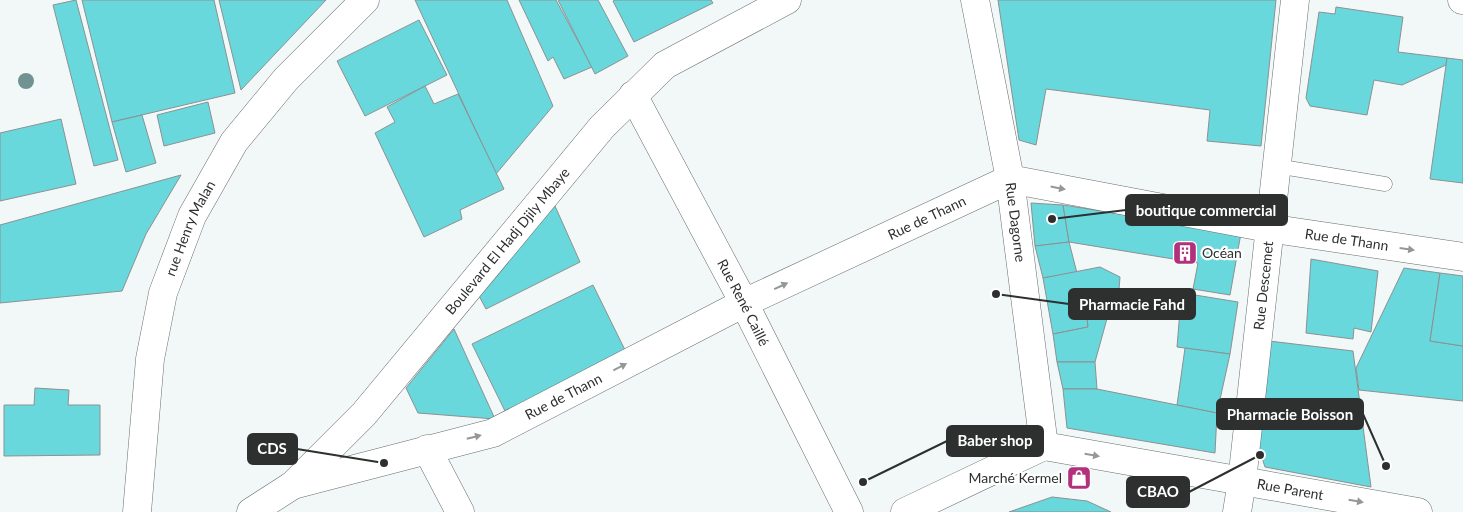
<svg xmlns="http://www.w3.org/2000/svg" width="1463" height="512" viewBox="0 0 1463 512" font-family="Lato,sans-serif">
<rect width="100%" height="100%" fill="#f2f8f8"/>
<!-- building -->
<g fill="#68d8dd" stroke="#8c9191">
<path d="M76,0L118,160L94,166L53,5Z"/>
<path d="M82,0H214L235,93L112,122Z"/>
<path d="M219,0H326L241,90Z"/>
<path d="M415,0H507L553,106L496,174Z"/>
<path d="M519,0H556L592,67L564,79L553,57L548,61Z"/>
<path d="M558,0H598L628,56L595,74Z"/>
<path d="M615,0H711L713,3L634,42L613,1Z"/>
<path d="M998,0H1276L1261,146L1207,141L1210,110L1046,89L1036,145L1019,140Z"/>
<path d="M1336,7L1403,17L1398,52L1447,58L1446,65L1402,85L1374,80L1367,115L1310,106L1306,98L1319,12L1335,14Z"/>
<path d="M419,20L447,75L365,116L337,61Z"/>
<path d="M1447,58L1463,60V183L1430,179Z"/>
<path d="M425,86L434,104L458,94L504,189L460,210L462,219L424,237L375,133L395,122L387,107Z"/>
<path d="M208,102L215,133L164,146L157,115Z"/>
<path d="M142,115L156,163L126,172L112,122Z"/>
<path d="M61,119L76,184L0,201V133Z"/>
<path d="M181,175L146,234L122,291L0,303V225Z"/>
<path d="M1031,203L1063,205L1069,242L1035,246Z"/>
<path d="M1063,205L1241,233L1230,295L1193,289L1198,263L1069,242Z"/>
<path d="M555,206L580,262L486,309L478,294Z"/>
<path d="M1069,242L1077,273L1043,278L1035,246Z"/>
<path d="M1311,259L1378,271L1371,332L1354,328L1353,339L1306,333Z"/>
<path d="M1100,267L1120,277L1117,314L1087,317L1088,327L1053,334L1043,278Z"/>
<path d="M1404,268L1440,273L1430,341L1463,346V401L1359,390L1356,368Z"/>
<path d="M1440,273L1463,276V346L1430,341Z"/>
<path d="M593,285L626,352L505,411L472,344Z"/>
<path d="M1195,295L1238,302L1230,354L1177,347L1181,298Z"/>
<path d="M1108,315L1095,362H1057L1053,334L1088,327L1087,317Z"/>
<path d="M454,329L495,419L418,413L406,388Z"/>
<path d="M1269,341L1353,351L1371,487L1265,467L1255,437Z"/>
<path d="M1185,348L1230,354L1217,413L1177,405Z"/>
<path d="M1057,362H1095L1097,389H1063Z"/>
<path d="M35,388L69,390L68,405H100V455L4,456V405H34Z"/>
<path d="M1063,389H1097L1217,413L1215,453L1067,428Z"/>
<path d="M1052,497L1087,501L1111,512H1009Z"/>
</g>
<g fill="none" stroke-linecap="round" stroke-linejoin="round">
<defs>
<path id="service" d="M1276,166L1385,184"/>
<g id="minor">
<path id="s1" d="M975,0L1010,179L1044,446"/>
<path d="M1462,0H1463"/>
<path id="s2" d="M633,95L744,303L849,512"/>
<path id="s3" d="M1044,446L1418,512"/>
<path d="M427,449L460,512"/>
<path id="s4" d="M293,485L493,433L744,303L1010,179L1268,228L1463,257"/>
<path id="s5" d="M137,512L150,359L163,293L192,216L234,142L286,79L365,0"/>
<path id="s6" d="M251,512L293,485L364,414L602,127L665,65L787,0"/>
<path d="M905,512L1044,446"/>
<path id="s7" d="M1237,512L1242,481L1295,0"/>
</g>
</defs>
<!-- service casing -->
<use href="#service" stroke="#686d6d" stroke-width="15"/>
<!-- minor casing -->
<use href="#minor" stroke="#686d6d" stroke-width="29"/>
<!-- service -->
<use href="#service" stroke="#fff" stroke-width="14"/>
<!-- minor -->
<use href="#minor" stroke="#fff" stroke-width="28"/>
</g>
<!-- trees -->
<circle fill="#719293" cx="26" cy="81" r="8"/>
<!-- one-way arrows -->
<defs><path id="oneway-solid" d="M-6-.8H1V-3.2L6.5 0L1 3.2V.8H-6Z" transform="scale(1.25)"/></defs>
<g fill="#969898">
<use href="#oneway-solid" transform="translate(1058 188) rotate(11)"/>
<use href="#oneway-solid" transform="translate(1407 249) rotate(8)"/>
<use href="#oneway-solid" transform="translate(781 286) rotate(-25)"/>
<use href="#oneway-solid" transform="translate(620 367) rotate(-27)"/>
<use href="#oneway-solid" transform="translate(474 437) rotate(-14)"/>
<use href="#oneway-solid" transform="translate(1092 455) rotate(10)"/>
<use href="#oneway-solid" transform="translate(1356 501) rotate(10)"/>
</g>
<!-- icons -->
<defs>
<symbol id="building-square" viewBox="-11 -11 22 22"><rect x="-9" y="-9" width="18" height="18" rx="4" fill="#b2317d" stroke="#fff"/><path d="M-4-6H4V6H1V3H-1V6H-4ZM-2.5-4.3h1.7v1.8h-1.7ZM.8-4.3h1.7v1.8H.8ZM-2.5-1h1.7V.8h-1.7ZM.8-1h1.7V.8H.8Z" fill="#fff"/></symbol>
<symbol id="shop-square" viewBox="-11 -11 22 22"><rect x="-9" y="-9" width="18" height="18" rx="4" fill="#b2317d" stroke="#fff"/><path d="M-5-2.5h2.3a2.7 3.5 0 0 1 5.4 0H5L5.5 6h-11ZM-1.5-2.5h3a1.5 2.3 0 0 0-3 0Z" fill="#fff"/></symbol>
</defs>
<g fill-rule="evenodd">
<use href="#building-square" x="1171" y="239" width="28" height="28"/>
<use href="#shop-square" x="1065" y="464" width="28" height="28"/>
</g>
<g text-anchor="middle" stroke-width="4.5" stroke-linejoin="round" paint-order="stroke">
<!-- street labels -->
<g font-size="14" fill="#2e3030" stroke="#fff">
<text dy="5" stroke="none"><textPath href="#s4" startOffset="691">Rue de Thann</textPath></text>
<text dy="5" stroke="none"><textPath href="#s1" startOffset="226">Rue Dagorne</textPath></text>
<text dy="5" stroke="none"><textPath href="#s5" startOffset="291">rue Henry Malan</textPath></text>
<text dy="5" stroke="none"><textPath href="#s4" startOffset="1125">Rue de Thann</textPath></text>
<text dy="5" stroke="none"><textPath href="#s6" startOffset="375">Boulevard El Hadj Djily Mbaye</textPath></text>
<text dy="5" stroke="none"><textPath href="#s7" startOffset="228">Rue Descemet</textPath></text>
<text dy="5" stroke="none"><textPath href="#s2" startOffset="235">Rue René Caillé</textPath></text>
<text dy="5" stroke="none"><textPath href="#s4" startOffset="286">Rue de Thann</textPath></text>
<text dy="5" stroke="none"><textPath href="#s3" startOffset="250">Rue Parent</textPath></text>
</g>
<!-- poi labels -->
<g font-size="14" fill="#2e3030" stroke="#fff" text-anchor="start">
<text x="1202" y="258">Océan</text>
<text x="1062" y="483" text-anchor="end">Marché Kermel</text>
</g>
</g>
<!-- callouts -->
<path fill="none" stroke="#2e3030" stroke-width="2" d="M1052 219L1126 210M996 294L1069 304M1386 466L1363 414M863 482L947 441M384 463L297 449M1260 455L1189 492"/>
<g fill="#2e3030" stroke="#fff" stroke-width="2">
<circle cx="1052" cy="219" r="5"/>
<circle cx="996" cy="294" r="5"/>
<circle cx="1386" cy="466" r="5"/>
<circle cx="863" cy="482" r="5"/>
<circle cx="384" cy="463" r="5"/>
<circle cx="1260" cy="455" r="5"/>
</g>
<g fill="#2e3030" stroke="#2e3030" stroke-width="2">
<rect x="1126" y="195" width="161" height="30" rx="5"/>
<rect x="1069" y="289" width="126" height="30" rx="5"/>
<rect x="1217" y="399" width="146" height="30" rx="5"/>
<rect x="947" y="426" width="96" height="30" rx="5"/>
<rect x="248" y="434" width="49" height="30" rx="5"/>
<rect x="1127" y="477" width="62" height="30" rx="5"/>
</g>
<g font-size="15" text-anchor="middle" font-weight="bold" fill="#fff">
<text x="1206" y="216">boutique commercial</text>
<text x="1132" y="310">Pharmacie Fahd</text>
<text x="1290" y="420">Pharmacie Boisson</text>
<text x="995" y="446">Baber shop</text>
<text x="272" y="454">CDS</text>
<text x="1158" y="497">CBAO</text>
</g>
</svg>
